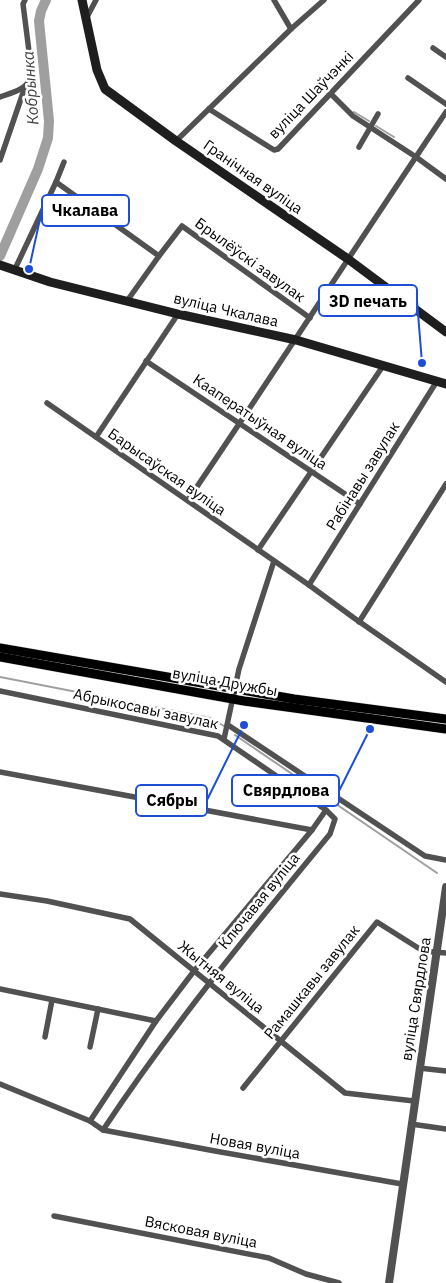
<svg xmlns="http://www.w3.org/2000/svg" width="446" height="1283" viewBox="0 0 446 1283" font-family="'IBM Plex Sans',sans-serif">
<rect width="100%" height="100%" fill="#fff"/>
<g fill="none" stroke-linecap="round" stroke-linejoin="round">
<!-- stream -->
<g stroke="#9f9f9f" stroke-width="2">
<path d="M354,112L369,121"/>
<path d="M376,126L394,137"/>
<path d="M0,677L210,718L224,726"/>
<path d="M235,735L437,873"/>
</g>
<!-- river -->
<path stroke="#9f9f9f" stroke-width="10" d="M0,256L38,169L48,138L49,121L39,21L41,11L46,0"/>
<defs>
<g id="primary">
<path d="M0,648L294,699L446,719"/>
<path d="M0,657L244,701L446,729"/>
</g>
</defs>
<!-- primary casing -->
<use href="#primary" stroke="#dbdbdb" stroke-width="10"/>
<!-- minor -->
<g stroke="#515151" stroke-width="5.5">
<path d="M274,0L291,29"/>
<path d="M87,17L96,0"/>
<path d="M433,48L446,57"/>
<path d="M408,78L446,104"/>
<path d="M330,93L353,116L416,157L446,179"/>
<path d="M0,97C13,92 27,90 32,75L23,4L25,0"/>
<path d="M209,109L274,150L278,149L419,0"/>
<path d="M176,141L291,29L324,0"/>
<path d="M359,147L378,114"/>
<path d="M0,160L25,87"/>
<path d="M56,182L159,256L182,226L310,318"/>
<path d="M14,271L56,182L64,162"/>
<path d="M127,301L159,256"/>
<path d="M146,361L360,504"/>
<path d="M47,403L309,585L354,618L446,682"/>
<path d="M96,437L178,314"/>
<path d="M188,500C275,372 359,241 446,112"/>
<path d="M258,550L383,366"/>
<path d="M309,585L437,381"/>
<path d="M359,622L446,484"/>
<path d="M0,691L218,736L326,810L335,819L330,834C251,930 172,1026 103,1130"/>
<path d="M228,725L425,856L446,860"/>
<path d="M224,739L239,669L274,561"/>
<path d="M0,772L312,830L326,810"/>
<path d="M0,894L47,901L130,919L345,1093L414,1101"/>
<path d="M0,989L156,1021"/>
<path d="M45,1037L52,1000"/>
<path d="M90,1047L98,1009"/>
<path d="M419,1068L446,1071"/>
<path d="M0,1084L90,1121L103,1130L215,1151L402,1184"/>
<path d="M243,1088L377,922L423,951L446,953"/>
<path d="M90,1121L156,1021L194,971L312,830"/>
<path d="M411,1124L446,1129"/>
<path d="M54,1216L269,1258L306,1274L339,1283"/>
</g>
<!-- tertiary -->
<path stroke="#515151" stroke-width="8" d="M389,1283L446,887"/>
<!-- secondary -->
<g stroke="#1e1e1e" stroke-width="9">
<path d="M82,0L97,70L105,89L176,141L348,259L446,332"/>
<path d="M0,265L50,282L178,314L296,340L446,384"/>
</g>
<!-- primary -->
<use href="#primary" stroke="#000" stroke-width="9"/>
</g>
<g text-anchor="middle" stroke-width="5" stroke-linejoin="round" paint-order="stroke">
<!-- street labels -->
<g font-size="15" fill="#000" stroke="#fff">
<text transform="translate(311 95) rotate(-46)" y="5">вуліца Шаўчэнкі</text>
<text transform="translate(253 177) rotate(35)" y="5">Гранічная вуліца</text>
<text transform="translate(250 260) rotate(36)" y="5">Брылёўскі завулак</text>
<text transform="translate(226 310) rotate(13)" y="5">вуліца Чкалава</text>
<text transform="translate(260 422) rotate(34)" y="5">Кааператыўная вуліца</text>
<text transform="translate(167 472) rotate(35)" y="5">Барысаўская вуліца</text>
<text transform="translate(363 476) rotate(-58)" y="5">Рабінавы завулак</text>
<text transform="translate(225 682) rotate(10)" y="5">вуліца Дружбы</text>
<text transform="translate(146 709) rotate(12)" y="5">Абрыкосавы завулак</text>
<text transform="translate(259 901) rotate(-51)" y="5">Ключавая вуліца</text>
<text transform="translate(221 977) rotate(39)" y="5">Жытняя вуліца</text>
<text transform="translate(312 982) rotate(-51)" y="5">Рамашкавы завулак</text>
<text transform="translate(416 999) rotate(-81)" y="5">вуліца Свярдлова</text>
<text transform="translate(255 1146) rotate(10)" y="5">Новая вуліца</text>
<text transform="translate(201 1232) rotate(11)" y="5">Вясковая вуліца</text>
</g>
<!-- water labels -->
<g font-size="16" font-style="italic" fill="#404040" stroke="#fff">
<text transform="translate(30 88) rotate(-94)" y="6">Кобрынка</text>
</g>
</g>
<!-- callouts -->
<path fill="none" stroke="#1d4ed8" stroke-width="2" d="M29 269L42 210M422 363L417 301M370 729L339 791M244 725L207 800"/>
<g fill="#1d4ed8" stroke="#fff" stroke-width="2">
<circle cx="29" cy="269" r="5"/>
<circle cx="422" cy="363" r="5"/>
<circle cx="370" cy="729" r="5"/>
<circle cx="244" cy="725" r="5"/>
</g>
<g fill="#fff" stroke="#1d4ed8" stroke-width="2">
<rect x="42" y="195" width="87" height="31" rx="5"/>
<rect x="319" y="285" width="98" height="31" rx="5"/>
<rect x="232" y="775" width="107" height="31" rx="5"/>
<rect x="136" y="785" width="71" height="31" rx="5"/>
</g>
<g font-size="16" text-anchor="middle" font-weight="bold" fill="#000">
<text x="85" y="216">Чкалава</text>
<text x="368" y="307">3D печать</text>
<text x="286" y="796">Свярдлова</text>
<text x="172" y="806">Сябры</text>
</g>
</svg>
